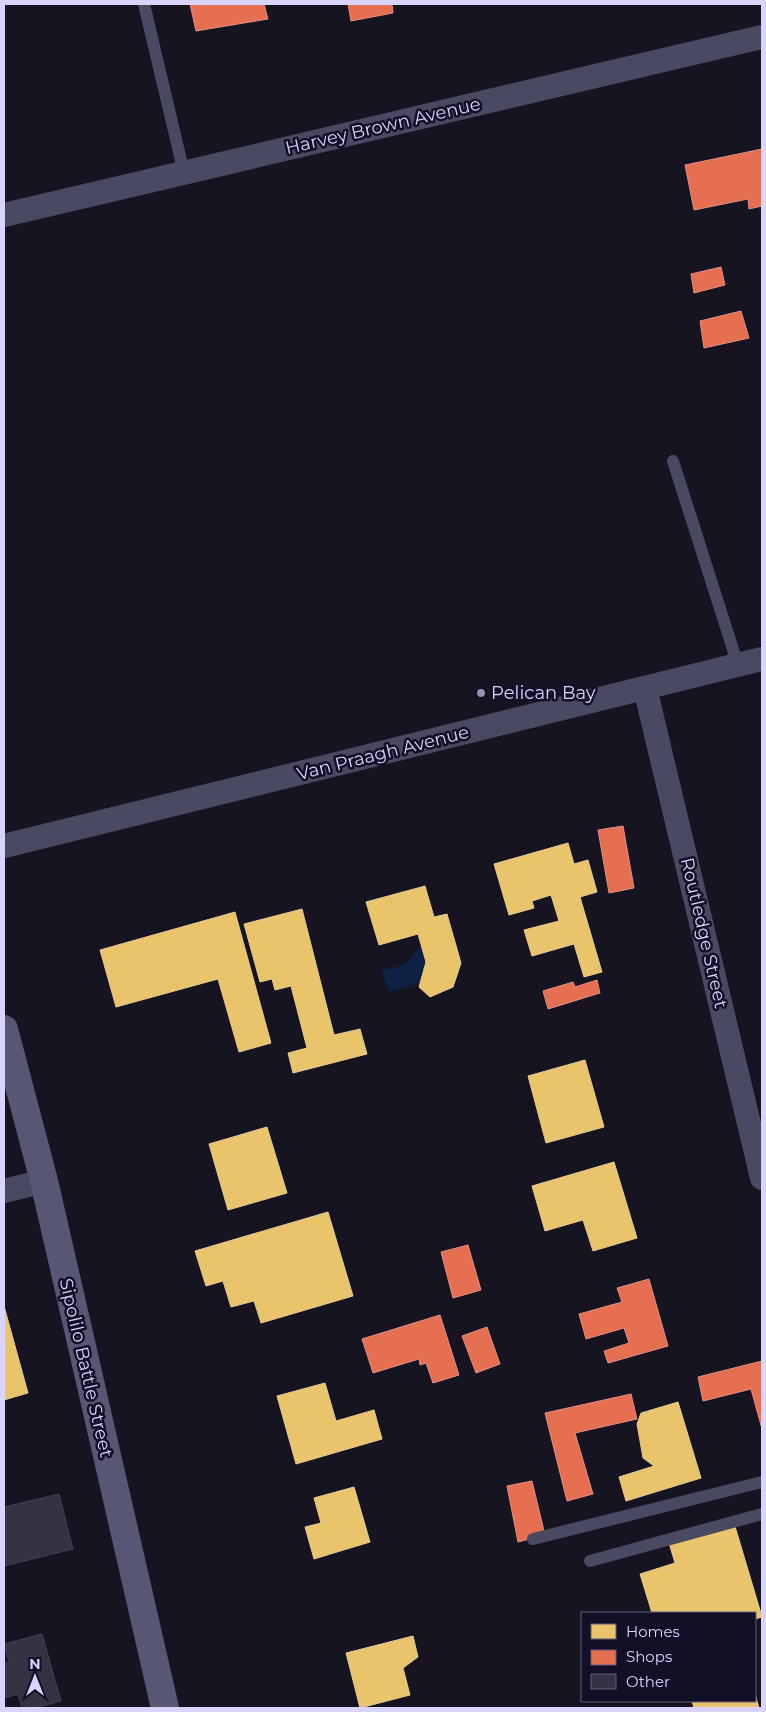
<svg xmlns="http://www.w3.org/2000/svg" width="766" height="1712" viewBox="0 0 766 1712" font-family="Montserrat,sans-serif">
<rect width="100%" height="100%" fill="#161421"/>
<!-- water -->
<path fill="#0d2144" d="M422,945L426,962L421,982L390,992L381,971L404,965Z"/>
<!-- homes -->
<g fill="#e9c46a" stroke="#e4c997">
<path d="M568,843L574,864L588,860L597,892L580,897L602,972L584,977L574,944L532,956L524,930L559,921L551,895L532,901L534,908L509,915L494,864Z"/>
<path d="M425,886L434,917L447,914L461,963L453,987L430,997L419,987L426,962L418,934L379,945L366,902Z"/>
<path d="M302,909L334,1035L360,1029L367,1054L293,1073L288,1053L307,1048L291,986L275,990L272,979L260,982L244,924Z"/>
<path d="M235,912L271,1043L239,1052L218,979L116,1007L100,950Z"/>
<path d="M585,1060L604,1127L546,1143L528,1076Z"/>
<path d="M267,1127L287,1193L228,1210L209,1144Z"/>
<path d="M614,1162L637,1238L593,1251L583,1220L545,1231L532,1186Z"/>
<path d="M328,1212L353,1296L261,1323L254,1301L231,1307L223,1281L206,1286L195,1251Z"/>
<path d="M4,1306L28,1393L4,1400Z"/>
<path d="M325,1383L336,1421L374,1410L382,1439L296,1464L277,1396Z"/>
<path d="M678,1402L701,1478L626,1501L619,1477L654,1466L643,1458L637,1424L641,1413Z"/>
<path d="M354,1487L370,1542L314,1559L305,1527L321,1523L314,1498Z"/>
<path d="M734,1523L762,1617L755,1619V1613H652L640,1574L675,1563L669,1543Z"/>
<path d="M413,1636L418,1657L403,1668L410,1695L360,1708L346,1653Z"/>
<path d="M755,1694L759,1708H694L692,1701H755Z"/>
</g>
<!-- shops -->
<g fill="#e76f51" stroke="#e38d85">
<path d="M190,4H264L268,19L196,31Z"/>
<path d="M348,4H392L393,13L351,21Z"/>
<path d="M762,149V206L749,209L748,199L694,210L685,165Z"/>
<path d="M721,267L725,285L694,293L691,274Z"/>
<path d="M741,311L749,338L704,348L700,321Z"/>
<path d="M623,826L634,888L609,893L598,830Z"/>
<path d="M597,980L600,993L548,1009L543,991L573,982L575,987Z"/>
<path d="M468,1245L481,1290L453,1298L441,1252Z"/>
<path d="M649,1279L668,1346L608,1363L604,1351L629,1343L624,1328L586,1339L579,1314L622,1302L617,1288Z"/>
<path d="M440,1315L459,1375L433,1383L426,1363L420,1365L419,1359L373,1373L362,1339Z"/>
<path d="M487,1327L500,1364L476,1373L462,1336Z"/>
<path d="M762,1361V1429L751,1389L703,1401L698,1377Z"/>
<path d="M631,1394L637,1419L575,1433L593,1494L567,1501L545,1413Z"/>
<path d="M532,1481L545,1535L518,1542L507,1486Z"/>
</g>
<!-- building -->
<g fill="#343243" stroke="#433f54">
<path d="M59,1494L73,1549L4,1566V1507Z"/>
<path d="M42,1634L61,1701L35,1708H22L18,1694L4,1698V1663L9,1662L4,1644Z"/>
</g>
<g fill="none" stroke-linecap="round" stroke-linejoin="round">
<!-- lane -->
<g stroke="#4a4962" stroke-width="12">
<path d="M144,4L184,173"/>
<path d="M673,461L738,665"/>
<path d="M533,1539L762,1482"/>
<path d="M590,1561L762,1514"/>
</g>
<!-- street -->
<g stroke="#4a4962" stroke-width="24">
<path d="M4,215L762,37"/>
<path d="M645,688L762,1178"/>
<path d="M4,846L762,659"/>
<path d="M4,1191L44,1181"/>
</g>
<!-- secondary -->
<path stroke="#575674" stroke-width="28" d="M4,1029L44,1181L165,1708"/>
</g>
<!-- markers -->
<circle fill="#9591b1" stroke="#130f26" stroke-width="2" cx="481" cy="693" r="5"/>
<g text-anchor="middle" stroke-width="5" stroke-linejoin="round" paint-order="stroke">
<!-- street labels -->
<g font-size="18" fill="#d9d4ff" stroke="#130f26">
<text transform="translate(383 126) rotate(-13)" y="6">Harvey Brown Avenue</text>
<text transform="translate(383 753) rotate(-14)" y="6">Van Praagh Avenue</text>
<text transform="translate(704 933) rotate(77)" y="6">Routledge Street</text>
<text transform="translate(86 1368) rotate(77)" y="6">Sipolilo Battle Street</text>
</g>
<!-- poi labels -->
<g font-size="18" fill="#d9d4ff" stroke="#130f26" text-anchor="start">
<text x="491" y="699">Pelican Bay</text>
</g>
</g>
<!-- border -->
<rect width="766" height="1712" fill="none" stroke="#d9d4ff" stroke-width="10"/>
<!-- legend -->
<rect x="581" y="1612" width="175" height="90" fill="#130f26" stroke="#625e7d"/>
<rect x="591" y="1624" width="25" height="15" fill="#e9c46a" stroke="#625e7d"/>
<text x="626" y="1637" font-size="15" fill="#d9d4ff">Homes</text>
<rect x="591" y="1650" width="25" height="15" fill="#e76f51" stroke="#625e7d"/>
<text x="626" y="1662" font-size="15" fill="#d9d4ff">Shops</text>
<rect x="591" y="1674" width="25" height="15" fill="#343243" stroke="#625e7d"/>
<text x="626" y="1687" font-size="15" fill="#d9d4ff">Other</text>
<!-- north arrow -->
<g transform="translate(35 1677)" stroke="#130f26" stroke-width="4" paint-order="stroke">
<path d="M0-4L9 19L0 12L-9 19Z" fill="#d9d4ff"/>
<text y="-8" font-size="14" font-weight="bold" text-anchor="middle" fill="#d9d4ff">N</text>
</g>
</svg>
